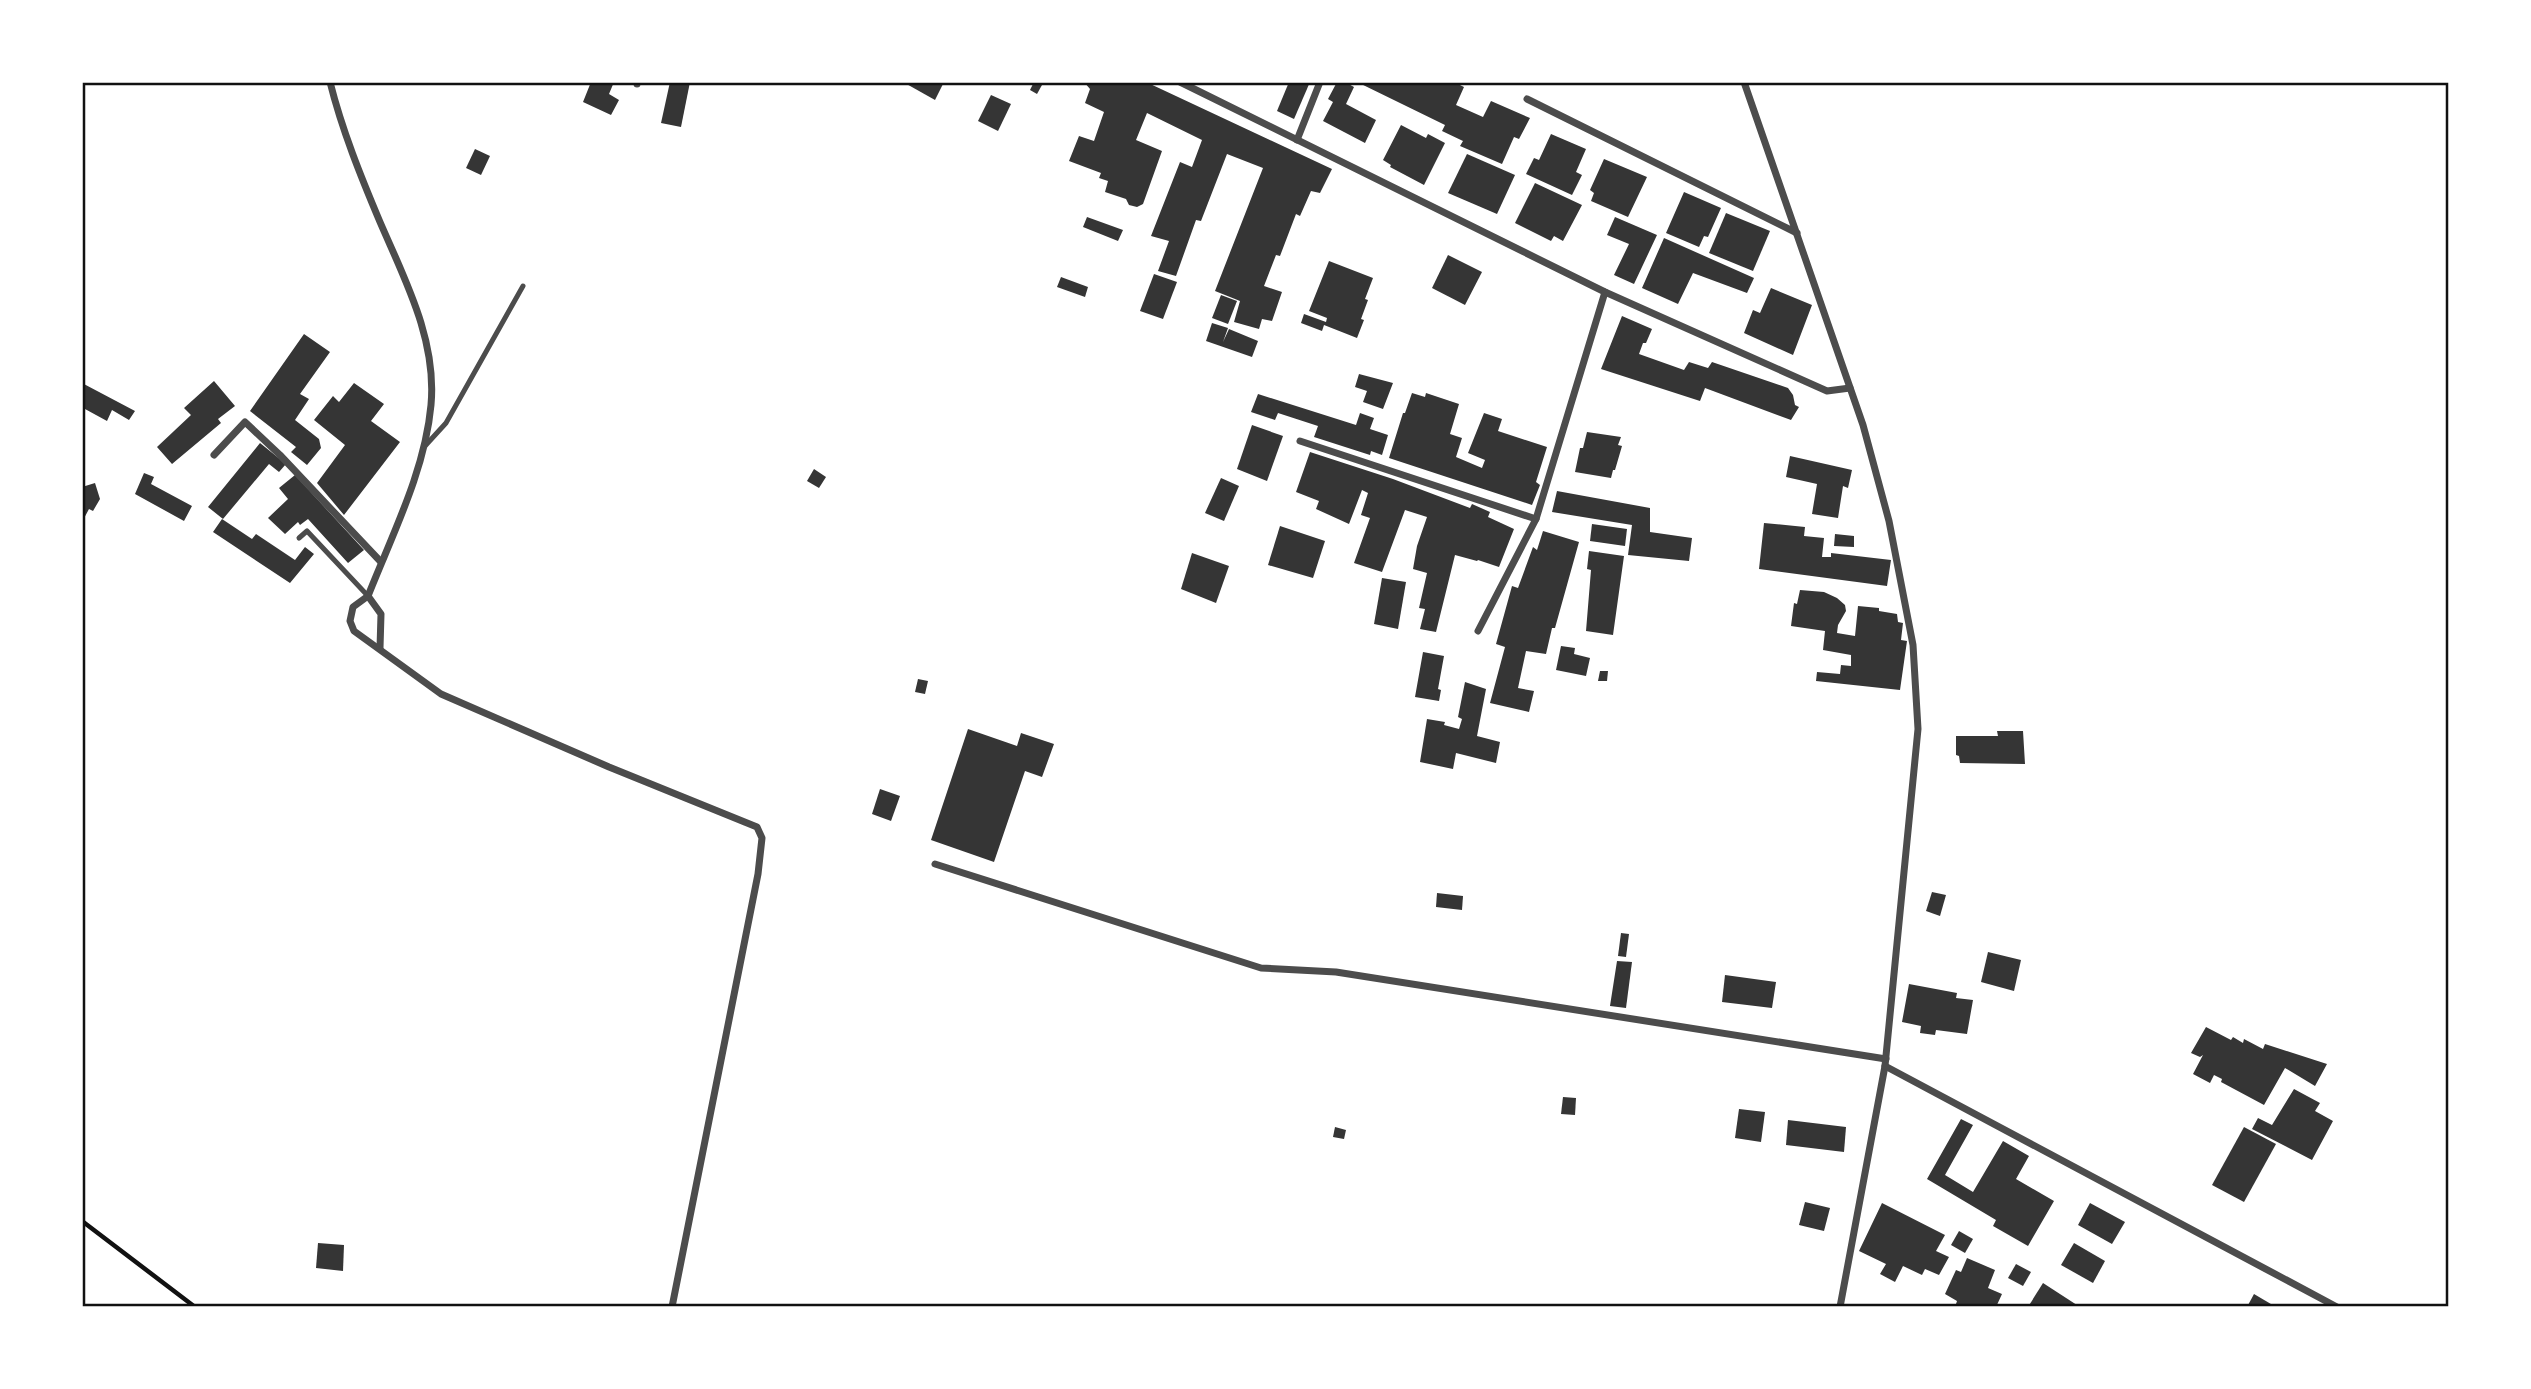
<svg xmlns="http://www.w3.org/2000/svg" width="2531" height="1389" viewBox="0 0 2531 1389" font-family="Manrope,sans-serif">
<rect width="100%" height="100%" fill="#fff"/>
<!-- building -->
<g fill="#353535">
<path d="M591,82H614L609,94L619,100L611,115L583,102Z"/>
<path d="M670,82H690L681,127L661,123Z"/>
<path d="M903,82H944L935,100Z"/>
<path d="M1034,82L1042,85L1037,94L1030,90Z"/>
<path d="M1084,82H1146L1332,169L1320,193L1311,191L1300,216L1296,214L1280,256L1276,255L1264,286L1282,292L1272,321L1262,319L1259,329L1234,322L1240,301L1215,291L1263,168L1227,154L1201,221L1196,220L1176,276L1158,271L1169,241L1151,236L1180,162L1192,167L1202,140L1147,113L1136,140L1162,151L1143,204L1137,207L1129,205L1126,199L1105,192L1108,181L1099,178L1101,173L1069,161L1079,136L1094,141L1104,112L1085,103L1090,89Z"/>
<path d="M1289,82H1310L1294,119L1277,111Z"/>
<path d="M1337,82H1345L1354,87L1346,104L1376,120L1365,143L1323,121L1333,102L1328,99Z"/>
<path d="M1357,82H1454L1464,87L1456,105L1483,117L1491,101L1530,118L1519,139L1514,137L1502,164L1460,146L1463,141L1442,131L1445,125Z"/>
<path d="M991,95L1011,104L998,131L978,121Z"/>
<path d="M1401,125L1426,138L1428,134L1445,143L1424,185L1390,167L1391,165L1383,160Z"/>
<path d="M1551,134L1586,149L1576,172L1582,175L1572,195L1526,174L1534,158L1539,160Z"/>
<path d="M475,149L490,156L481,175L466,168Z"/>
<path d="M1467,154L1515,175L1497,214L1448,193Z"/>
<path d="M1604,159L1647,177L1628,217L1591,201L1594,193L1590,190Z"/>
<path d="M1535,183L1582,205L1563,241L1554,236L1551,241L1515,223Z"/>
<path d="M1684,192L1721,208L1708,237L1704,236L1699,247L1666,233Z"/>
<path d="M1726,213L1770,231L1753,271L1709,253Z"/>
<path d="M1087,217L1123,230L1118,241L1083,227Z"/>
<path d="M1615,217L1657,235L1634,284L1614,275L1629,244L1607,235Z"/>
<path d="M1664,238L1754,278L1747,293L1693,273L1678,304L1642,288Z"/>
<path d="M1448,255L1482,272L1465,305L1432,288Z"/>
<path d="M1329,261L1373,278L1365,299L1368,300L1361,319L1364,320L1357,338L1324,325L1322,331L1301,323L1304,314L1326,322L1327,318L1309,311Z"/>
<path d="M1154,274L1177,282L1163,319L1140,311Z"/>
<path d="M1061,277L1088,287L1085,297L1057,287Z"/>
<path d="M1771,288L1812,305L1793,355L1744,333L1753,310L1760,313Z"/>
<path d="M1221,295L1237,301L1228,324L1212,318Z"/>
<path d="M1622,316L1652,329L1646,343H1643L1639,354L1684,370L1689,362L1708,368L1712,362L1788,388L1793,395L1795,405L1799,407L1791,420L1705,388L1700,401L1601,369Z"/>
<path d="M1212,323L1228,328L1223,342L1229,329L1258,341L1252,357L1206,341Z"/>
<path d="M304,334L330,352L300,394L309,399L295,420L319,439L321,448L307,465L291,452L296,447L250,411Z"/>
<path d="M1359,374L1393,383L1383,409L1363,402L1367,391L1355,387Z"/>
<path d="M214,381L235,406L218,419L221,423L172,464L157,447L191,415L184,408Z"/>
<path d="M82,383L135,411L129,420L112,410L107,421L85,409L82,415Z"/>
<path d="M354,383L384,404L371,421L400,442L344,515L317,483L345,445L314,420L333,396L339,402Z"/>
<path d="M1412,393L1425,397L1426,393L1459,404L1450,434L1462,438L1456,457L1482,468L1485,460L1468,453L1484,413L1502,419L1498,431L1547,447L1536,482L1540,485L1532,505L1389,458L1403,413H1405Z"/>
<path d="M1258,394L1356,425L1360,413L1374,418L1370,429L1388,435L1382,455L1371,451L1370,455L1314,437L1318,426L1278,413L1275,420L1251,412Z"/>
<path d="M1252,425L1283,436L1267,481L1237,469Z"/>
<path d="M1587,432L1621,437L1618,445L1622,446L1615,470H1613L1611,478L1575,472L1580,448H1583Z"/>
<path d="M260,443L286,464L279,472L269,464L223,519L208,507Z"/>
<path d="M1310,452L1393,479L1470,508L1472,504L1490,512L1488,517L1514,529L1499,567L1478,560L1477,561L1455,555L1436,632L1420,629L1425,609L1419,608L1427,573L1413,569L1417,546L1427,517L1405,510L1382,572L1354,563L1370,518L1361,515L1368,493L1362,490L1349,524L1316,509L1319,501L1296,492Z"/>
<path d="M1790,456L1852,470L1848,488L1843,486L1838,518L1812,514L1817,484L1786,477Z"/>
<path d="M814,469L826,477L819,488L807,481Z"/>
<path d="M144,473L154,477L151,484L192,506L184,521L135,494Z"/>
<path d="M295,475L364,550L348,563L308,519L300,525L298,522L285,534L268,518L288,499L279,488Z"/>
<path d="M1221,478L1239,486L1224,521L1205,513Z"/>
<path d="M95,483L100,499L93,511L89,509L82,522V487Z"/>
<path d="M1557,491L1650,508V532L1692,538L1689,561L1628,555L1632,525L1552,512Z"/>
<path d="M222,519L252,539L256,534L295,560L305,547L314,554L290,583L213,532Z"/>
<path d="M1764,523L1805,527L1804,536L1824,538L1822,557H1831V553L1891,560L1887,586L1759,569Z"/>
<path d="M1592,524L1627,529L1625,546L1590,541Z"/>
<path d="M1280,526L1325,541L1313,578L1268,565Z"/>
<path d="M1543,531L1579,542L1555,628H1552L1546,654L1526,651L1518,688L1534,691L1529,712L1490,703L1505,647L1496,644L1512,586L1518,588L1533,547L1537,550Z"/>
<path d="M1835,534L1854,536V547L1834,546Z"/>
<path d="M1589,551L1624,556L1613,635L1586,631L1591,570L1587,569Z"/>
<path d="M1192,553L1229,566L1216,603L1181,589Z"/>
<path d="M1382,578L1406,582L1398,629L1374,624Z"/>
<path d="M1800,590L1824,592L1837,598L1845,605L1846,611L1838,625L1837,633L1855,636L1858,606L1879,608V611L1897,614L1898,622L1903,623L1901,640L1907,641L1900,690L1816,681L1817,672L1840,674L1841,665L1851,666V655L1823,650L1825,631L1791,626L1794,603L1797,604Z"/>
<path d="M1561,646L1575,648L1574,654L1590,658L1586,676L1556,670Z"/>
<path d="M1423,652L1444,656L1438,689L1441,690L1439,701L1415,697Z"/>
<path d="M1600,671H1608L1607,681H1598Z"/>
<path d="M918,679L928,681L925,694L915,692Z"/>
<path d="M1465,682L1486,689L1477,736L1500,742L1496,763L1456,753L1453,769L1420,762L1427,719L1445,722L1444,725L1459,729L1462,719L1458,717Z"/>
<path d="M968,729L1017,746L1021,733L1054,744L1042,777L1025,771L994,862L931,840Z"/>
<path d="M1997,731H2023L2025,764L1960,763L1959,756L1956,755V736H1998Z"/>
<path d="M880,789L900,796L891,821L872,814Z"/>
<path d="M1932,892L1946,895L1940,916L1926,911Z"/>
<path d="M1437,893L1463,896L1462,910L1436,907Z"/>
<path d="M1621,933L1629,934L1626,957L1618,956Z"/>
<path d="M1988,952L2021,960L2014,991L1981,982Z"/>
<path d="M1617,961L1632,962L1626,1008L1610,1006Z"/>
<path d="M1725,975L1776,982L1772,1008L1722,1002Z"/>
<path d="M1909,984L1957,993L1956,998L1973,1000L1967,1034L1936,1030L1935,1035L1920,1033L1921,1026L1902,1022Z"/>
<path d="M2206,1027L2231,1040L2233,1037L2243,1043L2244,1039L2263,1049L2265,1044L2327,1064L2315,1086L2285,1068L2264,1105L2221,1082L2222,1079L2214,1075L2210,1083L2193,1074L2203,1055L2200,1057L2191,1053Z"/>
<path d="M2294,1089L2320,1103L2315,1111L2333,1121L2312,1160L2252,1129L2258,1118L2272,1125Z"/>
<path d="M1563,1097L1576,1098L1575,1115L1561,1114Z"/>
<path d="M1739,1109L1765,1112L1761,1142L1735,1138Z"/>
<path d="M1961,1119L1973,1125L1945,1175L1973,1192L2003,1141L2029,1156L2016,1179L2054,1201L2028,1246L1993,1226L1996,1220L1927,1179Z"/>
<path d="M1788,1120L1846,1127L1844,1152L1786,1145Z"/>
<path d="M1335,1127L1346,1130L1344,1139L1333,1137Z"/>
<path d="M2244,1127L2276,1144L2244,1202L2212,1185Z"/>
<path d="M1805,1202L1830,1208L1824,1231L1799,1225Z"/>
<path d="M1882,1203L1945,1235L1936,1251L1949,1257L1939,1275L1925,1269L1922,1275L1903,1266L1895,1282L1880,1274L1886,1264L1859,1251Z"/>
<path d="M2090,1203L2125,1222L2112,1244L2078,1225Z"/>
<path d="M1959,1231L1973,1239L1965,1253L1951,1245Z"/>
<path d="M318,1243L344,1245L343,1271L316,1268Z"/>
<path d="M2074,1243L2105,1261L2093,1283L2061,1265Z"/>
<path d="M1967,1258L1995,1270L1988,1288L2002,1294L1996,1307H1955L1957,1301L1945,1294L1956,1270L1961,1272Z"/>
<path d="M2016,1264L2031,1272L2023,1286L2008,1278Z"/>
<path d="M2043,1283L2080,1307H2028Z"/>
<path d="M2254,1294L2276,1307H2247Z"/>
</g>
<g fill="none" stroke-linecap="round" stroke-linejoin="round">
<!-- path -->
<path stroke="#111" stroke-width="4.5" d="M82,1221L195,1307"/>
<!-- service -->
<g stroke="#4c4c4c" stroke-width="5">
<path d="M425,446L446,423L523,286"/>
<path d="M299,538L307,531L368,596"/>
</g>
<!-- minor -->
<g stroke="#4c4c4c" stroke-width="7">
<path d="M330,82C342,130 361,177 380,222C405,280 437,340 431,405C425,471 392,535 368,596L353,607L350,621L354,631L441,694L609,767L757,827L762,838L758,874L672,1307"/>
<path d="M1180,82L1605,292L1827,391L1850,388"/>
<path d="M1744,82L1863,425L1889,521L1913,645L1918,729L1885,1066L1840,1307"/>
<path d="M637,84V82"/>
<path d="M1527,99L1797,233"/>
<path d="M1297,140L1320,82"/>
<path d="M1300,441L1536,519"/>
<path d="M214,455L245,422L280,455L381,562"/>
<path d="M368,596L381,614L380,648"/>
<path d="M1478,631L1536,519L1605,292"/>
<path d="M935,864L1261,968L1336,972L1886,1059"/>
<path d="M1885,1066L2337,1307"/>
</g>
</g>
<!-- border -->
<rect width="2531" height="1389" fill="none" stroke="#ffffff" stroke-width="168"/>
<rect x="84" y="84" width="2363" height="1221" fill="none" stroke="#111" stroke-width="2.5"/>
</svg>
